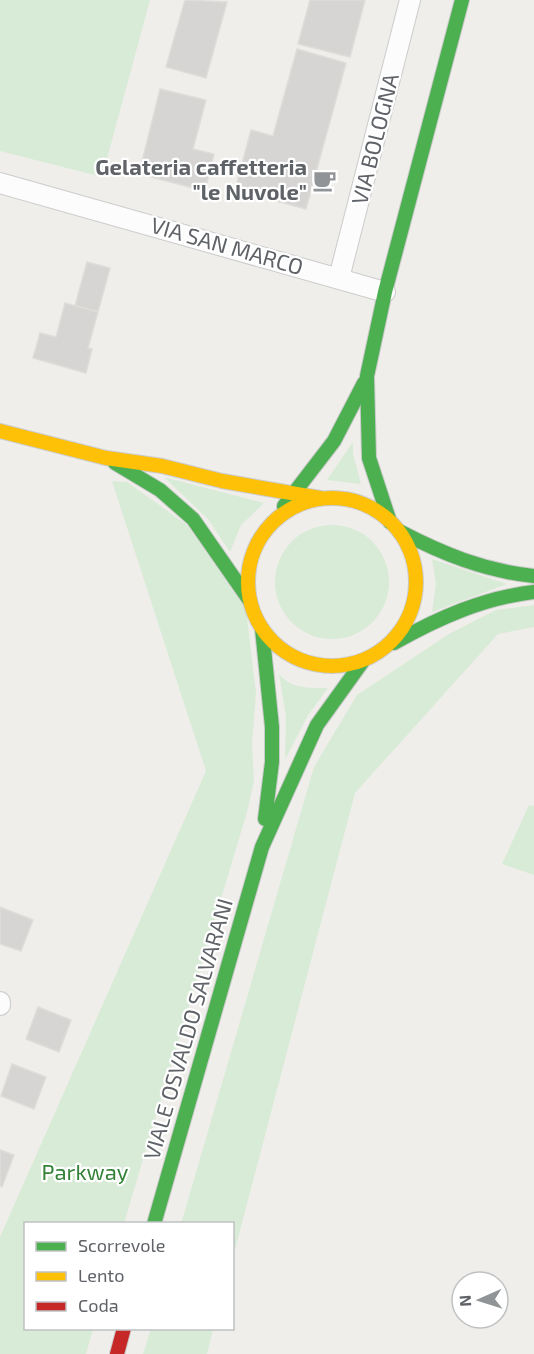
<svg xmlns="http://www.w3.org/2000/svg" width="534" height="1354" viewBox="0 0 534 1354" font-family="'Exo 2',sans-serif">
<rect width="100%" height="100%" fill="#efeeea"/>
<!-- green -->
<g fill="#d8ebd6">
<path d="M0,0H150L102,177L0,151Z"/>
<path d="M353,442V454L361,484L327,480Z"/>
<path d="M164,477L264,503L241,525L230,552L208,519Z"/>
<path d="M112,481L127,482L187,525L246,609L256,693L252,744L254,781L247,812L124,1223L26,1224V1328L93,1329L86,1354H0V1237L206,771Z"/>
<circle cx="332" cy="582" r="57"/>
<path d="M432,559L507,584L432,612L436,584Z"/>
<path d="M534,605V627L498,634L355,793L233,1257L232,1224H181L314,767L357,695L449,634L496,610Z"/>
<path d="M279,674C291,689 310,688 328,688L308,715L285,760L286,716Z"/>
<path d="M529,805L534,806V875L502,864Z"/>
<path d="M151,1329V1328L213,1329L207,1354H143Z"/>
</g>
<!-- building -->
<g fill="#d6d5d3" stroke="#deddd9" stroke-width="1.5">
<path d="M185,0L227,2L206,78L166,67Z"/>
<path d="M310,0H365L350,57L298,44Z"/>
<path d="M297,49L346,63L306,209L235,190L251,130L273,136Z"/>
<path d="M160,89L206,100L193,149L214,154L205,191L139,174Z"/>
<path d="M87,262L110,268L98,312L75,306Z"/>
<path d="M65,303L98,312L88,348L92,349L86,373L33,358L40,333L56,337Z"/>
<path d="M0,907L33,920L21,951L0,944Z"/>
<path d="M38,1007L71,1020L59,1052L26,1039Z"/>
<path d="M12,1064L46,1077L34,1109L1,1096Z"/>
<path d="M0,1150L14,1155L2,1187L0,1186Z"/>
</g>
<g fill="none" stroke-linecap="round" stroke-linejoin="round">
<defs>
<g id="street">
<path d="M0,183L385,292"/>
<path d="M339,278L410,0"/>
<path d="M0,1002V1005"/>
</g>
<g id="fast">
<path d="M115,463L160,490L193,519L250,601"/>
<path d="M284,506L334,441L364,383"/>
<path d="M390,522L369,458L367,376L385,292L462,0"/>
<path d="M399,531C443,554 485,571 534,576"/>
<path d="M262,629L272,727V762L265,819"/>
<path d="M394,643C438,618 483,598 534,592"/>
<path d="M154,1224L262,847L317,725L363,661"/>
</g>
<g id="slow">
<path d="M0,431L106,458L162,466L222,481L320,498"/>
<circle cx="332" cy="582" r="84"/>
</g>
<path id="jam" d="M117,1354L124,1328"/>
</defs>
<!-- street casing -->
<use href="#street" stroke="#cbcccc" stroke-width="22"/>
<!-- fast casing -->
<use href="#fast" stroke="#cacacb" stroke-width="16"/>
<!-- slow casing -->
<use href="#slow" stroke="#cacacb" stroke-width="16"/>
<!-- jam casing -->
<use href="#jam" stroke="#cacacb" stroke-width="16"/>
<!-- street -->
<use href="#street" stroke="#fdfcfc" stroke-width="20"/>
<!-- fast -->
<use href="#fast" stroke="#4caf50" stroke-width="14"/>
<!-- slow -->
<use href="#slow" stroke="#ffc107" stroke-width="14"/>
<!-- jam -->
<use href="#jam" stroke="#c62828" stroke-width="14"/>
</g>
<!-- icons -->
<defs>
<symbol id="cafe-bare" viewBox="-9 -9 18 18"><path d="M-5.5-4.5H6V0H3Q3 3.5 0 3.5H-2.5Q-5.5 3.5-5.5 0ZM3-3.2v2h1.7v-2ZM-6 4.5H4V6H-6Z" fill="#919496" stroke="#fff" stroke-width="2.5" paint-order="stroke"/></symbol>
</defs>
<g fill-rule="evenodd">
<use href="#cafe-bare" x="308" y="164" width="33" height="33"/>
</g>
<g text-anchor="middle" stroke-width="4.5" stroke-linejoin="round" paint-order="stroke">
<!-- street labels -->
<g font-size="22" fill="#5f6368" stroke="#fff">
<text transform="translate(375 139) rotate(-76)" y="8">VIA BOLOGNA</text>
<text transform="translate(227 246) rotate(16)" y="8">VIA SAN MARCO</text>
<text transform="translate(188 1029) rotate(-74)" y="8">VIALE OSVALDO SALVARANI</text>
</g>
<!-- poi labels -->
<g font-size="22" font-weight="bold" fill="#5f6368" stroke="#fff" text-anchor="end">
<text x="307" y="175">Gelateria caffetteria<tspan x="307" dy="25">"le Nuvole"</tspan></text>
</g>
<!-- park labels -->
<g font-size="22" fill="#348238" stroke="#fff">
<text x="85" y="1180">Parkway</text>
</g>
</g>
<!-- legend -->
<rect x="24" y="1222" width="210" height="108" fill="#ffffff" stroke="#bfc1c3" stroke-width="1.5"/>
<rect x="36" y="1242" width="30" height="9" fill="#4caf50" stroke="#bfc1c3" stroke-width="1.5"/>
<text x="78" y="1252" font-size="18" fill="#5f6368">Scorrevole</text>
<rect x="36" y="1272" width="30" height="9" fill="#ffc107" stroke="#bfc1c3" stroke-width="1.5"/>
<text x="78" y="1282" font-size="18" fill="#5f6368">Lento</text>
<rect x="36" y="1302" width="30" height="9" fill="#c62828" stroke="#bfc1c3" stroke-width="1.5"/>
<text x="78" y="1312" font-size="18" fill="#5f6368">Coda</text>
<!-- north arrow -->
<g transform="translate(480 1300) rotate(267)"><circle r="28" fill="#ffffff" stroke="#bfc1c3" stroke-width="1.5"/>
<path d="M0-4.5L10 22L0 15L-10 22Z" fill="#919496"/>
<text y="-9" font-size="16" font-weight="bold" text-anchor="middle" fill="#5f6368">N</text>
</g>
</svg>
